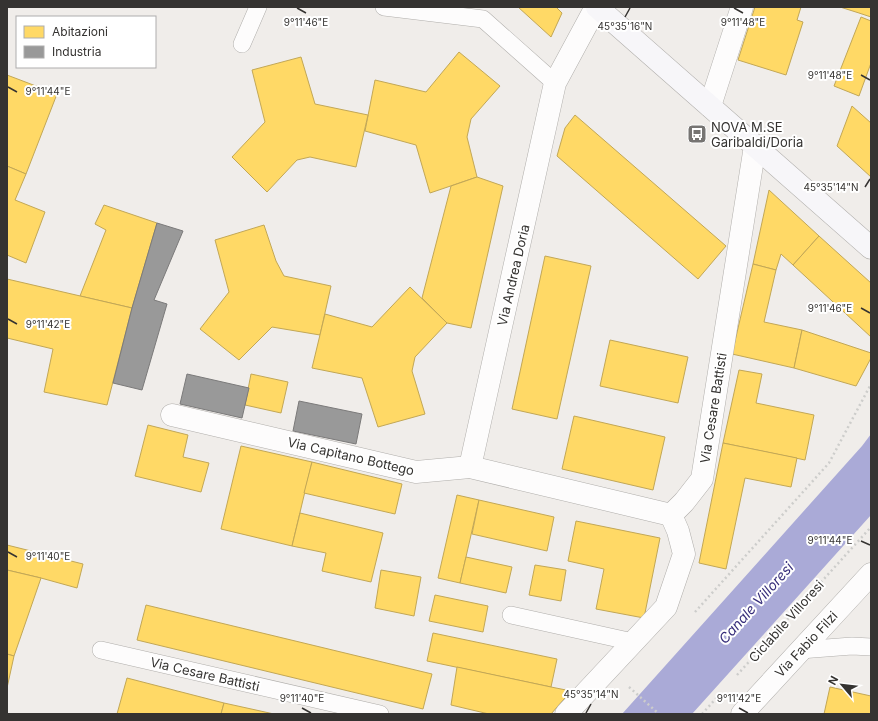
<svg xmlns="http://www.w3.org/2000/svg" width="878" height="721" viewBox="0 0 878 721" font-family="Inter,sans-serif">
<rect width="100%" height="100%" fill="#f0edea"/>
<!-- water -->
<path fill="#aaaad7" d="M871,434V515L692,714H622L862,446Z"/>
<!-- homes -->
<g fill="#ffd966" stroke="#c2a756">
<path d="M518,7H556L562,13L551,37Z"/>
<path d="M755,7H801L797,20L803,22L786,75L738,60Z"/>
<path d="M840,7H871V17L859,13Z"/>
<path d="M861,17L871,21V63L859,96L834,86Z"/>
<path d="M459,52L500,86L471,119L467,137L477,177L430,193L416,145L365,131L375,80L426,92Z"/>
<path d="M301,57L315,104L368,115L356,167L310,157L297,160L267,192L232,157L265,122L252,70Z"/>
<path d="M7,75L57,94L26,174L7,166Z"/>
<path d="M852,106L871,123V177L837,146Z"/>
<path d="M575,115L726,246L698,279L557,156L565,128Z"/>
<path d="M7,166L26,174L15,200L45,212L26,263L7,255Z"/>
<path d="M477,177L503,186L471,328L447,323L422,298L451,186Z"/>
<path d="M769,190L819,236L793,265L781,254L776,270L753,264Z"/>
<path d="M104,205L157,223L132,308L80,296L106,230L95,224Z"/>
<path d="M264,225L276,261L284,276L331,286L320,335L272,327L239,360L200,329L229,292L215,240Z"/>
<path d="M819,236L871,283V337L793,265Z"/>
<path d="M545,256L591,266L557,419L512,409Z"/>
<path d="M753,264L776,270L764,322L802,330L794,368L732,354Z"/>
<path d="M7,279L132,308L107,405L44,392L53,349L7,338Z"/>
<path d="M410,287L447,323L415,357L412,371L425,414L378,427L362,378L312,368L325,314L372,327Z"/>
<path d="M802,330L871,353V358L856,386L794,368Z"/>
<path d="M610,340L688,357L678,403L600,386Z"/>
<path d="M739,370L762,374L756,403L814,415L805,460L723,443Z"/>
<path d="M251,374L288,382L281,413L245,405Z"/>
<path d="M574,416L665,437L653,490L562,469Z"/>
<path d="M148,425L188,435L183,457L209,463L201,492L135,476Z"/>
<path d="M723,443L797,458L791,487L745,478L726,569L699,563Z"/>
<path d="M241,446L312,462L292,546L221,529Z"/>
<path d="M312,462L402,484L395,514L304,493Z"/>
<path d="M457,495L479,500L460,583L438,578Z"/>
<path d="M479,500L554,517L547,551L472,534Z"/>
<path d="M300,513L383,533L371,582L322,571L326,553L292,546Z"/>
<path d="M576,521L660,538L644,618L596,609L604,569L568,561Z"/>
<path d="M7,545L83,564L77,588L41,578L7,570Z"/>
<path d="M466,557L512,567L506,593L460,583Z"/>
<path d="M535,565L566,570L561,601L529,595Z"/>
<path d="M7,570L41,578L14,656L7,654Z"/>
<path d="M381,570L421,577L414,616L375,608Z"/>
<path d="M435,595L488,606L483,632L429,621Z"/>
<path d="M146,605L432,674L423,709L137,640Z"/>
<path d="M433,633L557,659L551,687L427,661Z"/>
<path d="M7,654L14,656L7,688Z"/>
<path d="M457,667L551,687L571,691L551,714H489L451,705Z"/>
<path d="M127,678L224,703L221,714H117Z"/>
<path d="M830,687L871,696V714H824Z"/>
<path d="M224,703L274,714H221Z"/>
</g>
<!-- industry -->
<g fill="#999" stroke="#7b7a7a">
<path d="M157,223L183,231L154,300L167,304L142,390L113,383L132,308Z"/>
<path d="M187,374L249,388L242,418L180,404Z"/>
<path d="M299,401L362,414L356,444L293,431Z"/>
</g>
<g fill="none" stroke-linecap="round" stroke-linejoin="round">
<defs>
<g id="service">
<path d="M384,7L483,19L555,83"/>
<path d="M242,44L258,7"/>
<path d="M511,615L633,642"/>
<path d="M101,650L380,714"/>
<path d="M800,650L852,646L871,647"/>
</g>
<g id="minor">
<path d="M710,106L742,7"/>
<path d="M172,415L416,472L470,467L671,515"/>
<path d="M470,467L555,83L596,7"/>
<path d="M671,515L684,502L702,479L755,146"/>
<path d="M566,714L666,607L684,554L678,531L671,515"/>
<path d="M742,714L871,574"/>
</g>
<path id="secondary" d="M597,7L871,248"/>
</defs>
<!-- service casing -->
<use href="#service" stroke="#b0aeab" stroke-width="18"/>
<!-- minor casing -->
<use href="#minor" stroke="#b0aeab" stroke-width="23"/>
<!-- secondary casing -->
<use href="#secondary" stroke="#b0aeab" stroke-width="23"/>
<!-- path -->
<g stroke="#cdcdcb" stroke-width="2.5" stroke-dasharray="2 3" stroke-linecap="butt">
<path d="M695,612L829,463L871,384"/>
<path d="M737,675L871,527"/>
<path d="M629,687L659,714"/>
<path d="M702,714L720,694"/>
</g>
<!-- service -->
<use href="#service" stroke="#fdfcfc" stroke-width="17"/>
<!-- minor -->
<use href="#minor" stroke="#fdfcfc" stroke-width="22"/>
<!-- secondary -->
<use href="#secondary" stroke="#f7f6f9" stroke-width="22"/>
</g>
<!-- ticks -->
<path fill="none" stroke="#353331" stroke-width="1.5" d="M297,8L306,13M734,8L743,13M625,17L630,8M861,75L870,80M8,87L17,92M865,187L870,179M861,308L870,313M8,319L17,324M861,541L870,545M8,552L17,557M302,708L311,713M739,708L748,713M586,713L591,704"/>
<!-- icons -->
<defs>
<symbol id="bus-square" viewBox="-11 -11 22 22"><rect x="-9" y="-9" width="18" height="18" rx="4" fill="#767472" stroke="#fff"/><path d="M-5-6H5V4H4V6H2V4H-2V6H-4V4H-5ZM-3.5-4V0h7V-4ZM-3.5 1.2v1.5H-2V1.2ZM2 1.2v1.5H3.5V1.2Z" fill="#fff"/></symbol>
</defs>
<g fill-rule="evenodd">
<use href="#bus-square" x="686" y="123" width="22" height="22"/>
</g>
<g text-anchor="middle" stroke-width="4" stroke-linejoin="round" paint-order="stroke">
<!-- poi labels -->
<g font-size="13" fill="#353331" stroke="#fff" text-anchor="start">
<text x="711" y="132">NOVA M.SE<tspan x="711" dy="15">Garibaldi/Doria</tspan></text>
</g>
<!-- street labels -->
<g font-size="13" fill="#353331" stroke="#fff">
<text transform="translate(513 275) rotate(-77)" y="5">Via Andrea Doria</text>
<text transform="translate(713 408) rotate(-81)" y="5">Via Cesare Battisti</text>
<text transform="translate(351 456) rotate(13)" y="5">Via Capitano Bottego</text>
<text transform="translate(786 621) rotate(-48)" y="5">Ciclabile Villoresi</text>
<text transform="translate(806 644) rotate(-47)" y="5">Via Fabio Filzi</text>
<text transform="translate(205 674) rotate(13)" y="5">Via Cesare Battisti</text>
</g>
<!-- water labels -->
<g font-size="14" font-style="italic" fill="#362d7a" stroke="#fff">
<text transform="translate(756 603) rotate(-48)" y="5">Canale Villoresi</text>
</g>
</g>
<g font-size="10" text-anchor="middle" fill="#353331" stroke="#fff" stroke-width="4" stroke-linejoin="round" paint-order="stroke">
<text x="306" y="26">9°11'46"E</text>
<text x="743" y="26">9°11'48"E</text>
<text x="625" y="30">45°35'16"N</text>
<text x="830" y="79">9°11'48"E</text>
<text x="48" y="95">9°11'44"E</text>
<text x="831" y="191">45°35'14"N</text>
<text x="830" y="312">9°11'46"E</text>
<text x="48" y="328">9°11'42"E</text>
<text x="830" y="544">9°11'44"E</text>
<text x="48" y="560">9°11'40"E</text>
<text x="591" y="698">45°35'14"N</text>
<text x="302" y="702">9°11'40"E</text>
<text x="739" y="702">9°11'42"E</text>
</g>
<!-- border -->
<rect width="878" height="721" fill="none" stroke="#353331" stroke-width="16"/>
<!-- legend -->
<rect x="16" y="16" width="140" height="52" fill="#ffffff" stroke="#aeadad"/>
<rect x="24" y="26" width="20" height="12" fill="#ffd966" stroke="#aeadad"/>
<text x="52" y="36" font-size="12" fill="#353331">Abitazioni</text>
<rect x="24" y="46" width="20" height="12" fill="#999999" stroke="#aeadad"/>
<text x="52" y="56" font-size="12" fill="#353331">Industria</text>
<!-- north arrow -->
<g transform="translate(842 685) rotate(298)" stroke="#ffffff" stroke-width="3" paint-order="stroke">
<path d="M0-3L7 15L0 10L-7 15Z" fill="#353331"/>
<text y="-6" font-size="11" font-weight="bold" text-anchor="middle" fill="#353331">N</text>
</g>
</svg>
